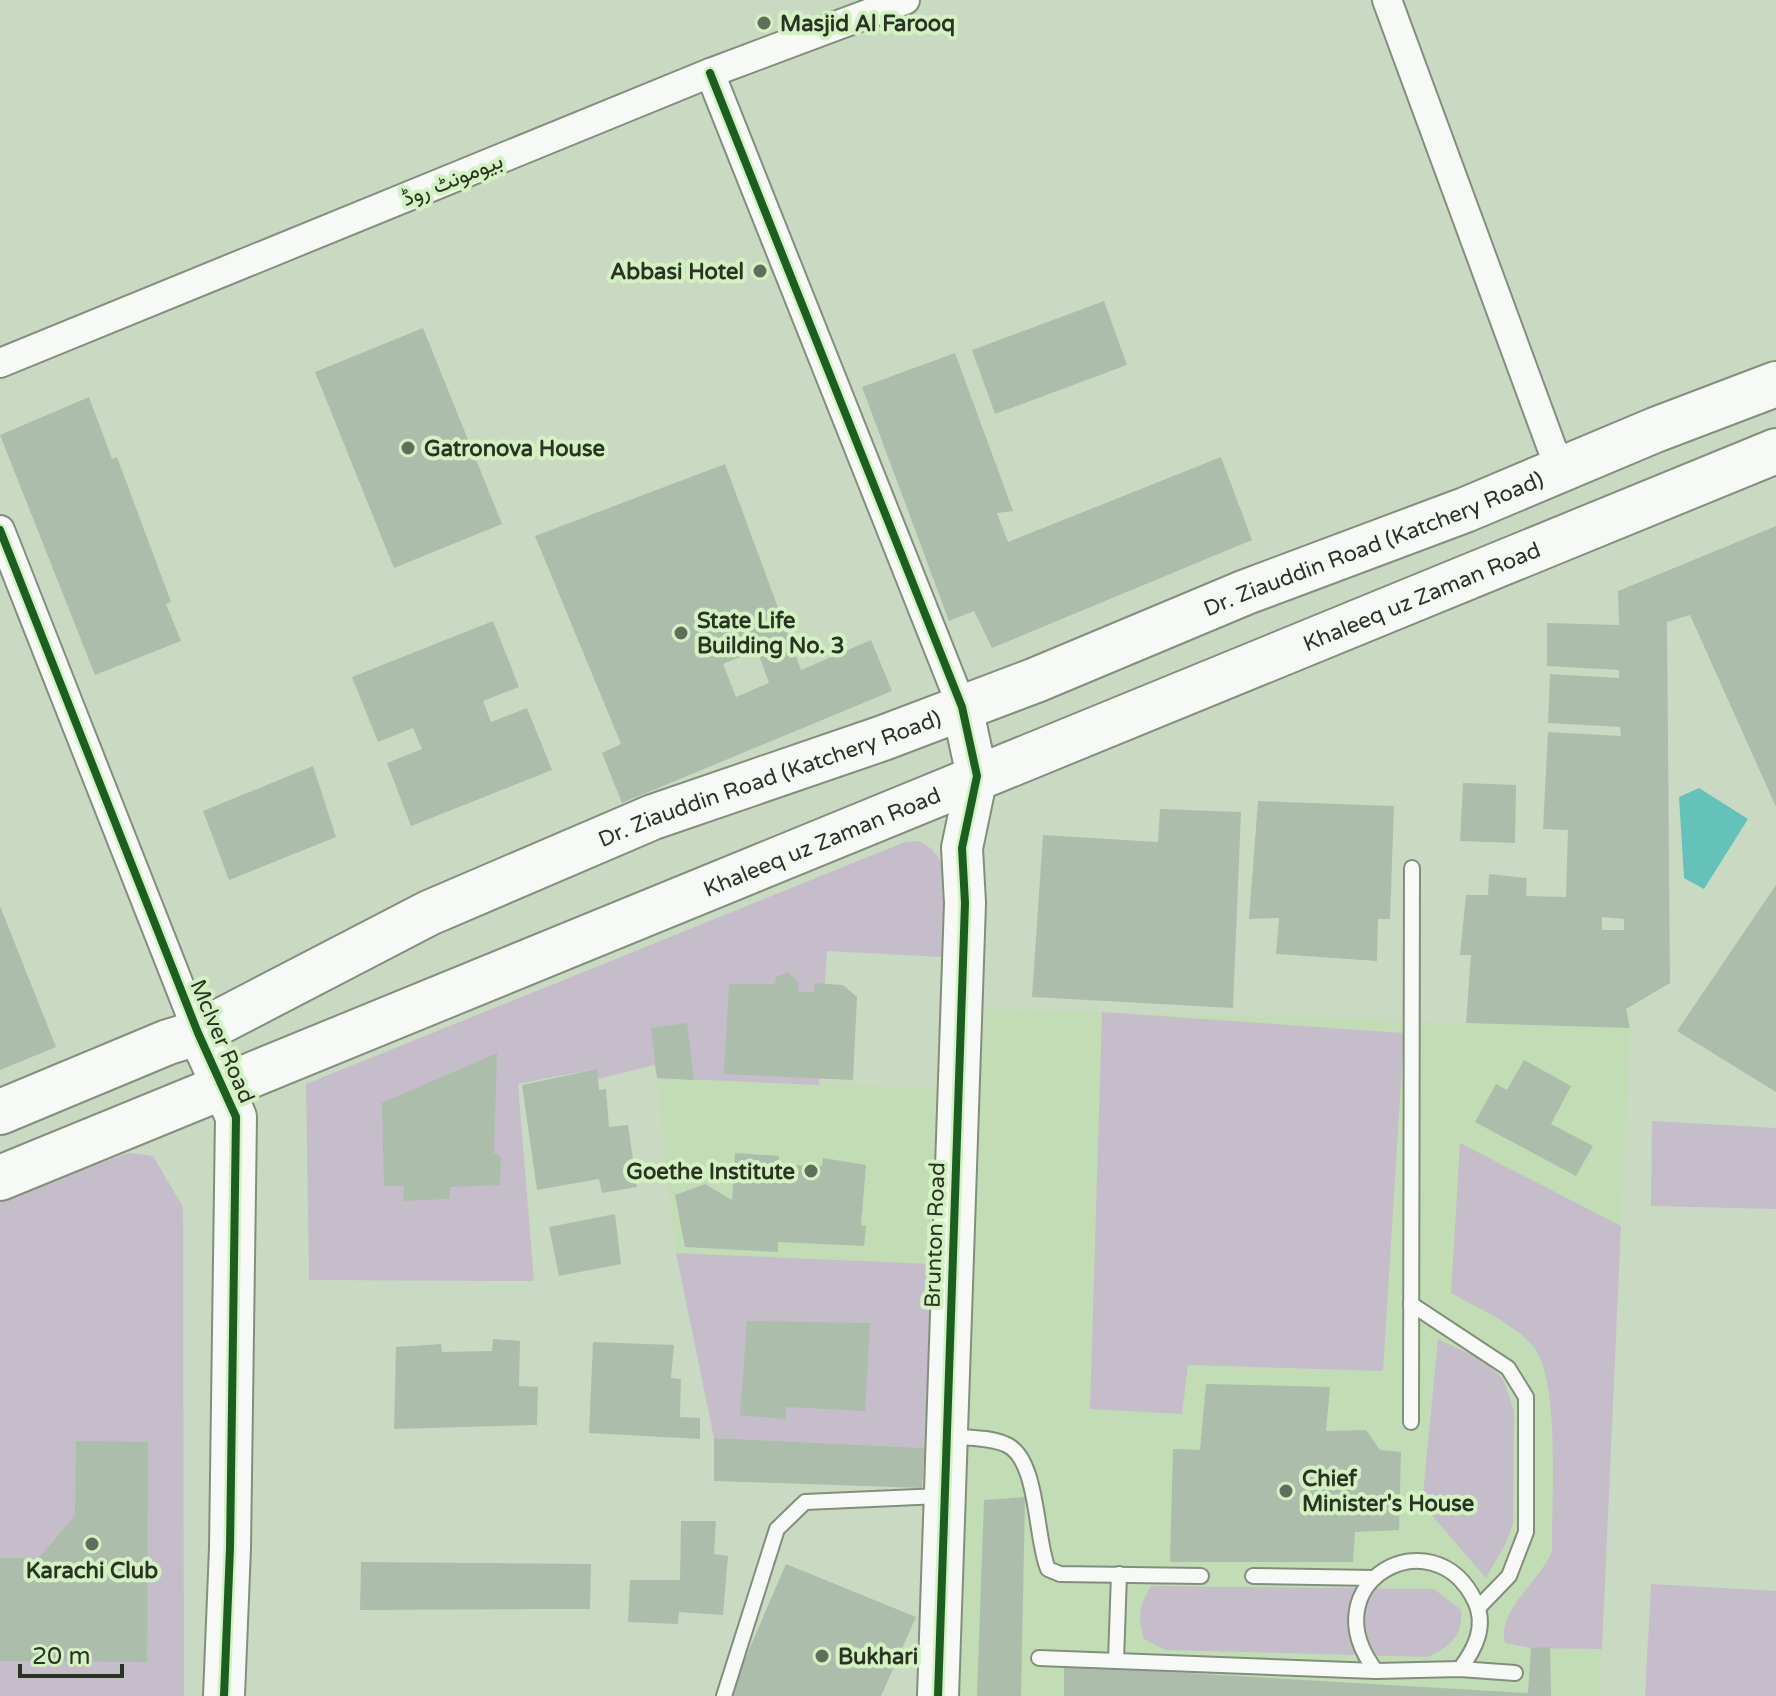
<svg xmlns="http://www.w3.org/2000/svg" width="1776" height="1696" viewBox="0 0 1776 1696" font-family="'Varela Round',Vazirmatn,sans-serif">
<rect width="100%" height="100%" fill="#cadac2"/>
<!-- built -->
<path fill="#c2dcb5" d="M960,1008L1630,1028L1599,1696H939L950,1265L676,1253L657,1078L957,1089Z"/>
<!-- green -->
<g fill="#c6bdca">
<path d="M917,841C960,854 943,921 942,957L827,951L819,1085L657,1078L655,1065L598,1079L596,1069L518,1084L534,1281L309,1280L306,1084L905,842Z"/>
<path d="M1102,1012L1404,1033L1383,1371L1188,1365L1182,1414L1090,1409Z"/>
<path d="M1652,1121L1776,1128V1209L1651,1206Z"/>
<path d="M1460,1143L1621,1226L1602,1649L1531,1648L1505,1643C1496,1610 1541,1581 1552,1551C1551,1504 1561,1380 1533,1346C1512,1322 1479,1309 1451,1293Z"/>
<path d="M129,1153L153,1156L183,1207L184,1696H0V1198Z"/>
<path d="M676,1253L931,1264L925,1448L714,1438Z"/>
<path d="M1438,1339L1482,1360L1503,1379L1514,1411L1513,1524L1506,1543L1486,1578L1422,1504Z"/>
<path d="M1651,1584L1776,1591V1696H1645Z"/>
<path d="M1151,1586L1434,1589L1461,1610C1463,1636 1451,1646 1428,1657L1165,1650L1144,1639C1137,1617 1139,1606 1151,1586Z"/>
</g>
<!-- water -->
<path fill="#64c2ba" d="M1699,788L1748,819L1704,889L1684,878L1679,797Z"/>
<!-- building -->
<g fill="#acbdac" fill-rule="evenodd">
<path d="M1104,301L1127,365L995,414L972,350Z"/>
<path d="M423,328L502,524L394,568L315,372Z"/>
<path d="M955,353L1013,511L997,513L1008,542L1221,457L1252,540L992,648L974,611L949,621L862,387Z"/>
<path d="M89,397L112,459L117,457L171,602L166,604L181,641L95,675L0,435Z"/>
<path d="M725,464L801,670L871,640L892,691L622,803L602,753L621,744L535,536ZM757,650L769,683L736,697L723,664Z"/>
<path d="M1776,526V807L1690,615L1667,622L1670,983L1626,1009L1630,1028L1466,1023L1471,955H1460L1466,895H1488L1489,874L1527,878L1526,896L1566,897L1568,830L1543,829L1548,732L1621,736L1620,727L1548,723L1550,674L1619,678V670L1547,666V623L1619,625L1618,591ZM1602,917L1624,919V930H1602Z"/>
<path d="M493,621L519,687L483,701L491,722L527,708L552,770L411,826L387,763L422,749L413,728L378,742L352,677Z"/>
<path d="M313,766L336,837L229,880L203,811Z"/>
<path d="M1463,783L1516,785L1515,843L1460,841Z"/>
<path d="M1258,801L1394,806L1390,919H1378L1377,961L1276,954L1279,918L1249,919Z"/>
<path d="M1160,809L1241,812L1233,1008L1032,997L1043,835L1158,842Z"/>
<path d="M1776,885V1092L1677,1031Z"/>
<path d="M0,906L56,1047L0,1070Z"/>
<path d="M788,972L798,982V992H814V983L843,985L857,997L853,1080L724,1074L729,984H775L776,977Z"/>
<path d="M687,1023L694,1080L657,1078L651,1028Z"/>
<path d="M497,1053L494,1153L501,1157L500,1185L450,1187L449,1199L403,1201L404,1186H384L382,1103Z"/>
<path d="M1524,1060L1571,1086L1551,1124L1593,1146L1576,1176L1475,1122L1496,1084L1507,1090Z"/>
<path d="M597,1069L599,1090L606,1089L609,1127L628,1125L637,1187L602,1193L599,1179L537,1190L522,1085Z"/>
<path d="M735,1153L779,1156L778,1165L822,1166L823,1158L866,1165L861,1225L866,1226L864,1246L778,1242V1252L685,1247L675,1195L705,1184L732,1200Z"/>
<path d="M615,1214L621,1264L559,1276L549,1227Z"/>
<path d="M747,1321L870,1323L865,1411L786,1407L785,1419L740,1415Z"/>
<path d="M493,1339L520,1341L519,1386L538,1387L537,1425L394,1429L396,1347L441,1344L442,1352L492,1351Z"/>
<path d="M593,1342L674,1345L671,1378L681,1379L680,1417L700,1418V1439L589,1433Z"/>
<path d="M1206,1384L1330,1387L1326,1431L1366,1430L1380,1450L1401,1452L1399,1530L1355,1532L1353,1562H1170L1173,1449L1200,1450Z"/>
<path d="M714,1438L925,1448L922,1488L714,1481Z"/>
<path d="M76,1441L148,1442L147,1662L0,1661V1558H39L75,1515Z"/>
<path d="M1025,1497L1021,1696H977L984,1500Z"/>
<path d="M681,1521H716L714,1554L728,1556L723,1615L679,1612L678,1624L628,1622L630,1580H680Z"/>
<path d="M361,1562L591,1564L590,1609L360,1610Z"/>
<path d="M786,1564L916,1617L881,1696H729Z"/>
<path d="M1550,1647L1551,1696H1064V1666L1528,1693L1531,1648Z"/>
</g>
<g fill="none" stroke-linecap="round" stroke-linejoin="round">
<defs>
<g id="lane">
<path d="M1411,1304L1508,1368L1526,1397V1532L1509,1576L1478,1608"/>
<path d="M1411,1422L1412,868"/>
<path d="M949,1436C967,1438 988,1437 1005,1444C1039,1457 1035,1539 1048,1569L1060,1574L1201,1576"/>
<path d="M1253,1576L1374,1578"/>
<path d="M1039,1658L1376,1671L1460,1669L1515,1673"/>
<path d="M1116,1661L1119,1574"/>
<path d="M1376,1671C1308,1583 1433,1514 1475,1601C1487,1626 1475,1649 1460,1669"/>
<path d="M724,1696L777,1529L805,1502L940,1496"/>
</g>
<g id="street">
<path d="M1387,0L1560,470"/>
<path d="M710,73L962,707"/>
<path d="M0,363L710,73L905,0"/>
<path d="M0,530L198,1033"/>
</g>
<g id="secondary">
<path d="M198,1033L236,1117L230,1548L224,1696"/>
<path d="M938,1696L965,903L962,848L977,776L962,707"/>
</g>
<g id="primary">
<path id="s1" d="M0,1112L168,1042L198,1033L429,913L653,817L883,738L1036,680L1246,592L1465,510L1655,430L1776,384"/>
<path id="s2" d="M0,1178L1776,451"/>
</g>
</defs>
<!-- lane casing -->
<use href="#lane" stroke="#828f7c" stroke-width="18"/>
<!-- street casing -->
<use href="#street" stroke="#828f7c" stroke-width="32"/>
<!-- secondary casing -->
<use href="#secondary" stroke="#828f7c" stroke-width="44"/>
<!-- primary casing -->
<use href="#primary" stroke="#828f7c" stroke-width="48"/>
<!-- lane -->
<use href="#lane" stroke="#f7f9f6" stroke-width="14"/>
<!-- street -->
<use href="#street" stroke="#f7f9f6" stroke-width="28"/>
<!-- secondary -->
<use href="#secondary" stroke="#f7f9f6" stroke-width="40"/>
<!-- primary -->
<use href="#primary" stroke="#f7f9f6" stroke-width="44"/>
<defs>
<g id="cycleway">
<path d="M710,73L962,707L977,776L962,848L965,903L938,1696"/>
<path d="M0,530L198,1033L236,1117L230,1548L224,1696"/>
</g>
</defs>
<!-- cycleway casing -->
<use href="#cycleway" stroke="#d4f1c4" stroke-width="13"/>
<!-- cycleway -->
<use href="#cycleway" stroke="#1b5e20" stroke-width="8"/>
</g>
<!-- markers -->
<g fill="#616e5b" stroke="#d4f1c4" stroke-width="3">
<circle cx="764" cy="23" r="8"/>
<circle cx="760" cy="271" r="8"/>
<circle cx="408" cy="448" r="8"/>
<circle cx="681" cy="633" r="8"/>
<circle cx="811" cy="1171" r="8"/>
<circle cx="1286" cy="1491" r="8"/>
<circle cx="92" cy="1544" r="8"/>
<circle cx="822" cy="1656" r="8"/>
</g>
<g text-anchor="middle" stroke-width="8" stroke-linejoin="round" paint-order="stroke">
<!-- poi labels -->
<g font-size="22" font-weight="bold" fill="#293423" stroke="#d4f1c4" text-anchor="start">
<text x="780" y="31">Masjid Al Farooq</text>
<text x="744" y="279" text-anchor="end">Abbasi Hotel</text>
<text x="424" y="456">Gatronova House</text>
<text x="697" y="628">State Life<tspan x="697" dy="25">Building No. 3</tspan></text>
<text x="795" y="1179" text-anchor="end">Goethe Institute</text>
<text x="1302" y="1486">Chief<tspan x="1302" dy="25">Minister's House</tspan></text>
<text x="92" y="1578" text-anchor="middle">Karachi Club</text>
<text x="838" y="1664">Bukhari</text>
</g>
<!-- street labels -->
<g font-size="22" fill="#293423" stroke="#d4f1c4">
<text transform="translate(452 179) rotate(-22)" y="8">بیومونٹ روڈ</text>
<text dy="8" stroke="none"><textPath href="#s1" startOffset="1488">Dr. Ziauddin Road (Katchery Road)</textPath></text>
<text dy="8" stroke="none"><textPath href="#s2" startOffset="1536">Khaleeq uz Zaman Road</textPath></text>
<text dy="8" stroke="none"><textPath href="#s1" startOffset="840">Dr. Ziauddin Road (Katchery Road)</textPath></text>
<text dy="8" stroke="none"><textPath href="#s2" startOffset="888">Khaleeq uz Zaman Road</textPath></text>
<text transform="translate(223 1041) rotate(67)" y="8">Mclver Road</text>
<text transform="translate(934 1235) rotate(-88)" y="8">Brunton Road</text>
</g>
</g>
<!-- scale -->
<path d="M20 1664v12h102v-12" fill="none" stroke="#293423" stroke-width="4"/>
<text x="32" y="1664" font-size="24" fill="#293423" stroke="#d4f1c4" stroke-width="6" paint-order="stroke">20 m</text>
</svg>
